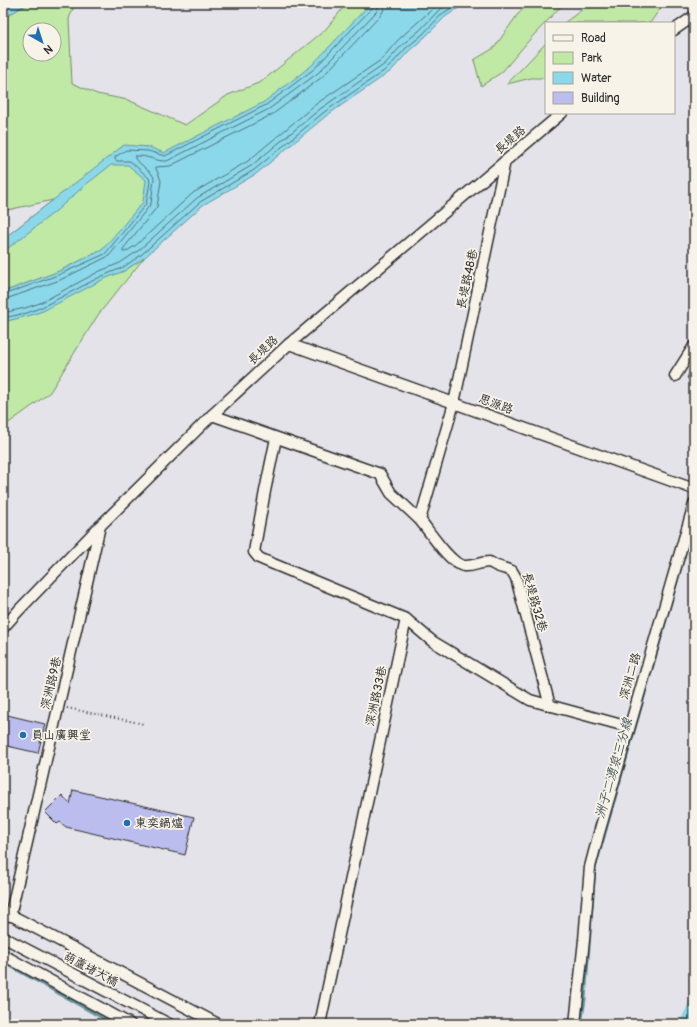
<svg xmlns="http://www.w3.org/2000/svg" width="697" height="1027" viewBox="0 0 697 1027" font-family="Pangolin,'LXGW WenKai TC',sans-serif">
<rect width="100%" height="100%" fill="#e5e3ea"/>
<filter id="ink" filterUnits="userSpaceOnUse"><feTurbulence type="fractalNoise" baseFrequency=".025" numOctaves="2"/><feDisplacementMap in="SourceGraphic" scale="8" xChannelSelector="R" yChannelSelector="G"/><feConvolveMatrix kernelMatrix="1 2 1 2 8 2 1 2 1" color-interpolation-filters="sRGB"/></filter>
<g filter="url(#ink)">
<!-- green -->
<g fill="#bfe9a5" stroke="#758a68" fill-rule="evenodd">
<path d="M29,3H75L69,19L72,83L97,94L128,100L185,125L228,95L261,82L325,30L347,3H432L102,250L57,272L3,292V239L53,200L3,211V18ZM30,30H54V54H30Z"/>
<path d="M530,3H564L531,38L502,72L481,86L474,60L494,48L518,14Z"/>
<path d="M591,3H664L650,23H564Z"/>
<path d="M546,43V78H531L507,84Z"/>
<path d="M144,258L98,315L50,392L35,404L3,427V308L124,271Z"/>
</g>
<!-- water -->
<g fill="#8bd8ea" stroke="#65939e">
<path d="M3,3H29L3,18Z"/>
<path d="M371,3H466L445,17L425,37L409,51L391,71L326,116L256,174L203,205L144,258L124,271L104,279L43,311L28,316L3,322V292L57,272L102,250L143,202L146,180L128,165H111L84,186L56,211L3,252V239L124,145L149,147L164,153L264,102L311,66Z"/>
</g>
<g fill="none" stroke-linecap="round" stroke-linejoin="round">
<!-- shore -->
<g stroke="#517077" stroke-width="1">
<path d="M385,3L384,9L381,15L322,77L273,114L170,166L156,167V169L159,175L161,181L157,207L123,249V252H125L135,246L193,193L248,161L316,104L381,60L398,40L439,3"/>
<path d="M3,295L58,275L105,254L146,204L150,182L149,178L130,161H116L115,159V157L126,150L148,151L165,156L266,105L314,69L373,7L374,3"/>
<path d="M3,300L60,280L109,256L151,204L154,178L152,174L135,159V156C147,155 157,162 167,161L269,109L318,73L377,11L379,3"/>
<path d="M3,313L25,308L40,303L100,271L120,263L138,251L197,198L251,166L320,109L385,64L403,44L419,31L439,10L450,3"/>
<path d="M3,318L27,313L42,307L102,276L122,268L141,255L200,202L254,170L323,113L388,68L406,48L422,35L442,14L459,3"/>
</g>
<!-- stream -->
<g stroke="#65939e" stroke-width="3">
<path d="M3,962L113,1024"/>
<path d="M581,1024L585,999L595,868L694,522"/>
<path d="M681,1024L694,996"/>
</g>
<!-- canal -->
<path stroke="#8bd8ea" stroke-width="10" d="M685,1024L694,1004"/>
</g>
<!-- building -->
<g fill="#bbbdef" stroke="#2b2b2b">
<path d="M694,364V382L687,378Z"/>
<path d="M3,714L45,724L38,753L3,745Z"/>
<path d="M73,790L194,817L185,855L66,827L60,822L57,824L45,812L62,795L70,804Z"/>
</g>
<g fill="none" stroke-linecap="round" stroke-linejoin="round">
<defs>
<g id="minor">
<path d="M674,30L694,16"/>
<path d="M289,344L694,489"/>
<path d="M675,376L694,346"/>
<path d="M212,415L380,474L391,493L420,520L454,403L505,161"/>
<path d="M276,438L265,491L254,552L259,558L266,561L406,619"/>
<path d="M420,520C430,532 450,564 464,566C473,567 480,562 489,562C492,563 494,565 497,566C502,568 507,569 512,571L516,578L550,706"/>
<path d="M3,628L19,610L100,526L212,415L289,344L562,113"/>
<path d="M3,911L218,1024"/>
<path d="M10,916L100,526"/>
<path d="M3,937L169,1024"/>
<path d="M3,955L130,1024"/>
<path d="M320,1024L406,619L432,641L530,700L629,727"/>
<path d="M575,1024L584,940L590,867L599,833L694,504"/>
</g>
</defs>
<!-- minor casing -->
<use href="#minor" stroke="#2b2b2b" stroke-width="13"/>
<!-- path -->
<path stroke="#2b2b2b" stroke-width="2" stroke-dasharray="1 3" stroke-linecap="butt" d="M67,708L144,724"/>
<!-- minor -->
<use href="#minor" stroke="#f7f3e8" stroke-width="10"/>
</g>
</g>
<!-- markers -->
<g fill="#1f6fb2" stroke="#f7f3e8" stroke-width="1.5">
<circle cx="23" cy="735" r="4"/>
<circle cx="127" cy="823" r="4"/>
</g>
<g text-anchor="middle" stroke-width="3.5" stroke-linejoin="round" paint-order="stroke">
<!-- street labels -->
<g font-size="12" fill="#2b2b2b" stroke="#f7f3e8">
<text transform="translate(510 140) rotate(-41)" y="4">長堤路</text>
<text transform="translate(467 279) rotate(-78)" y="4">長堤路48巷</text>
<text transform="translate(263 350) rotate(-43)" y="4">長堤路</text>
<text transform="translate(496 404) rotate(20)" y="4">思源路</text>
<text transform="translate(535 602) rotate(74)" y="4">長堤路32巷</text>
<text transform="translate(630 676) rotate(-74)" y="4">深洲二路</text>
<text transform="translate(51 683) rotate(-77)" y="4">深洲路9巷</text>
<text transform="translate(376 696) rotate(-78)" y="4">深洲路33巷</text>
<text transform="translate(91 969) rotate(28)" y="4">葫蘆堵大橋</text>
</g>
<!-- poi labels -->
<g font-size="12" fill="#2b2b2b" stroke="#f7f3e8" text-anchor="start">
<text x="31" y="739">員山廣興堂</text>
<text x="135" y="827">東奕鍋爐</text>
</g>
<!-- water labels -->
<g font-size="13" font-style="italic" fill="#43565b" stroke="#f7f3e8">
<text transform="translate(613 768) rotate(-74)" y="5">洲子二湧泉三分線</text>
</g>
</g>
<!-- margin -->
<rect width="697" height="1027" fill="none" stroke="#f7f3e8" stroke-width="16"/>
<rect x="8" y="8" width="681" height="1011" fill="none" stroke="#2b2b2b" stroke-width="1.5" filter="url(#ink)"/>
<!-- legend -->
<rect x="545" y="22" width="130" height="92" fill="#f7f3e8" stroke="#a5a39c"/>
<rect x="553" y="35" width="20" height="6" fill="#f7f3e8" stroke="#a5a39c"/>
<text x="581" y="42" font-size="12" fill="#2b2b2b">Road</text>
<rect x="553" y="52" width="20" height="12" fill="#bfe9a5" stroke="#a5a39c"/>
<text x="581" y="62" font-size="12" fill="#2b2b2b">Park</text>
<rect x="553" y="72" width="20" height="12" fill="#8bd8ea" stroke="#a5a39c"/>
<text x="581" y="82" font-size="12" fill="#2b2b2b">Water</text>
<rect x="553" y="92" width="20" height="12" fill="#bbbdef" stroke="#a5a39c"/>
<text x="581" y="102" font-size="12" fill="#2b2b2b">Building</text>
<!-- north arrow -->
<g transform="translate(42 42) rotate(141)"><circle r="19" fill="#f7f3e8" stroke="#a5a39c"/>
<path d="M0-3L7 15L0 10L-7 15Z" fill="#1f6fb2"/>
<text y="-6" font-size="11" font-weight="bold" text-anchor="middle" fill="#2b2b2b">N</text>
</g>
</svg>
